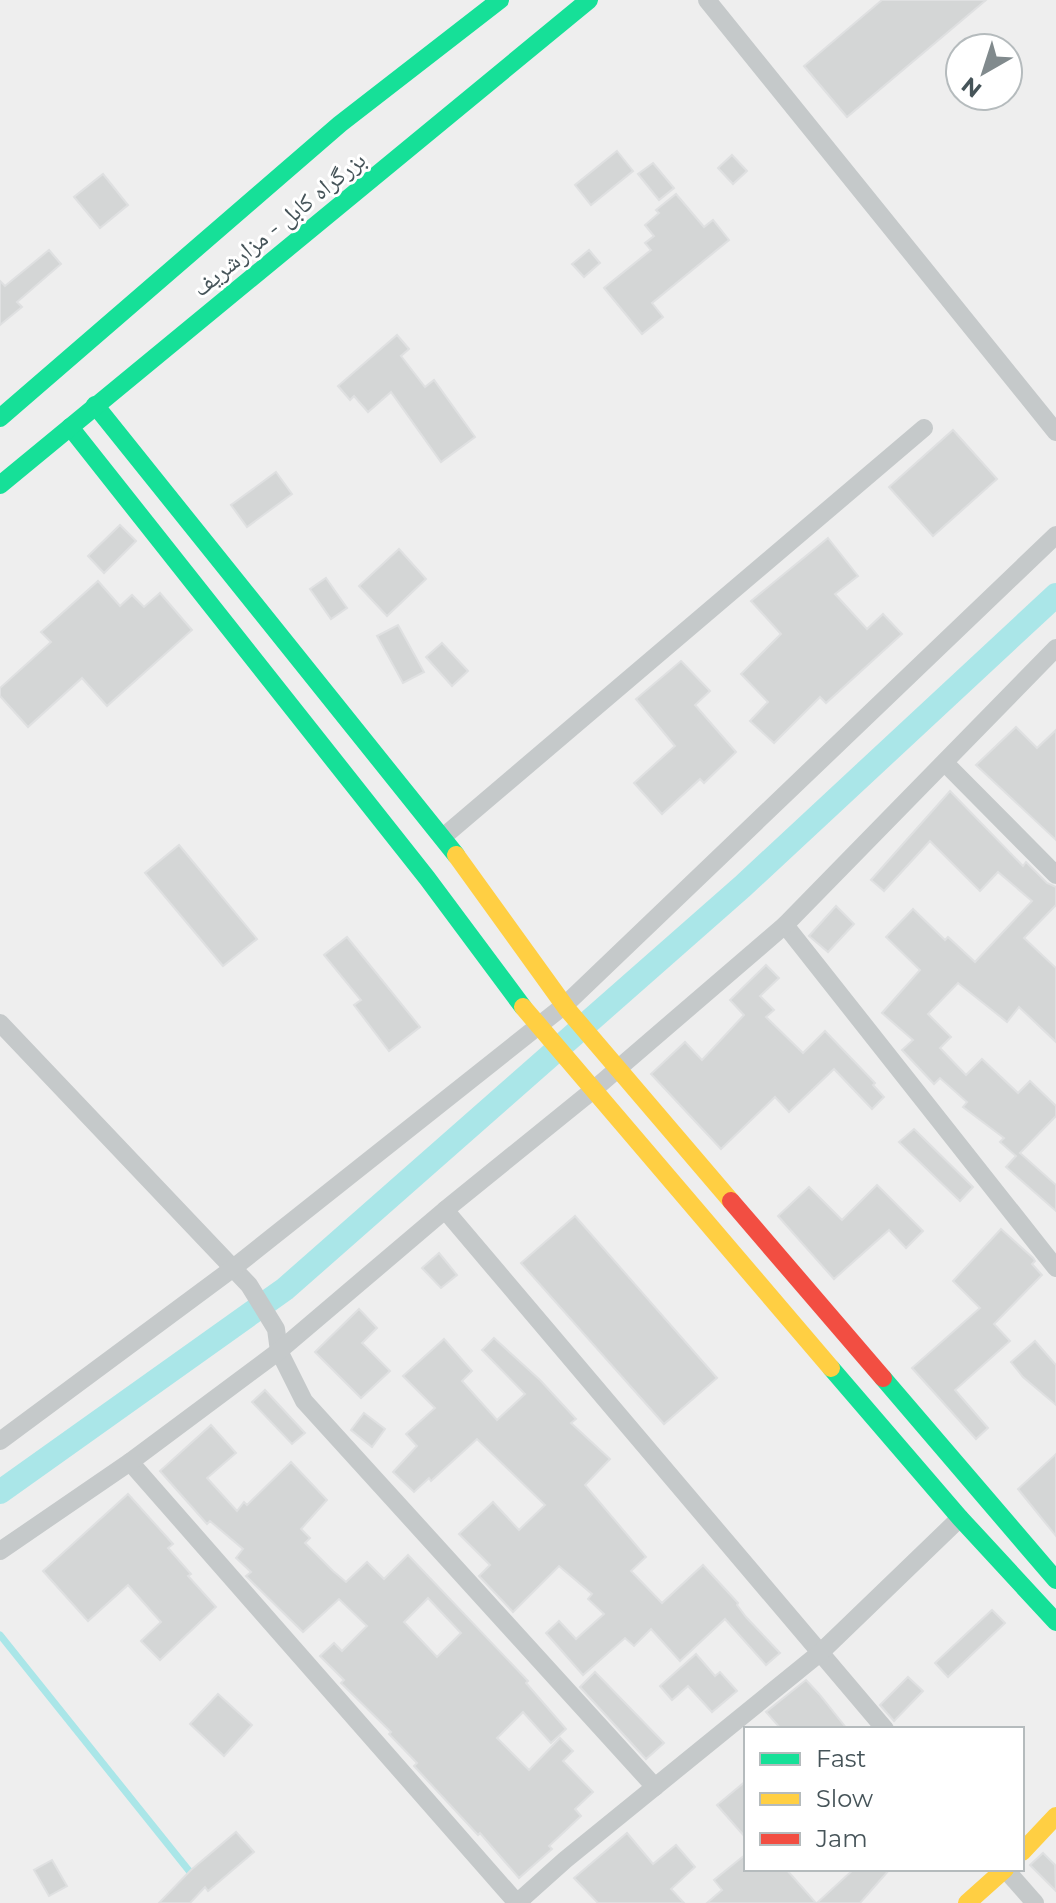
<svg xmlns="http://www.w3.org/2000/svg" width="1056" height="1903" viewBox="0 0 1056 1903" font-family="Montserrat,'Noto Naskh Arabic',sans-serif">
<rect width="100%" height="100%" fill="#eee"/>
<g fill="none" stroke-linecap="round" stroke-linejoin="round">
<!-- stream -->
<path stroke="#aae6e8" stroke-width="7" d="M0,1635L194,1877"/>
<!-- canal -->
<path stroke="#aae6e8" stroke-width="24" d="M0,1492L285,1289L743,886L1056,595"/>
</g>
<!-- building -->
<g fill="#d4d6d6" stroke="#dfe0e1" stroke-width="2" fill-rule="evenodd">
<path d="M882,0H986L847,117L804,66Z"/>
<path d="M617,151L633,171L591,205L575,185Z"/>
<path d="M732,155L747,171L733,184L718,168Z"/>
<path d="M653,163L674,188L659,200L638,174Z"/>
<path d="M103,174L128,205L100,228L74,197Z"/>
<path d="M676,194L704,227L713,220L729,240L652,303L663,317L642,334L604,288L651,250L645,243L654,236L645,225L659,213L656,210Z"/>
<path d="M49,250L61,264L17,302L22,307L0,325V281L5,286Z"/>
<path d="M589,250L600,263L584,277L572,264Z"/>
<path d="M397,335L409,349L401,356L425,387L434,380L475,437L441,462L391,392L368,412L354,396L350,400L338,386Z"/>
<path d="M953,430L997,479L933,536L889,487Z"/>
<path d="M276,472L292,494L247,527L231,505Z"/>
<path d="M120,525L136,541L104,573L88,556Z"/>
<path d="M828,538L858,576L835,594L867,629L883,614L902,634L826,703L820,697L774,743L750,721L768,702L741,674L781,634L751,601Z"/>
<path d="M399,549L426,579L387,616L359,586Z"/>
<path d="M326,578L347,608L331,619L310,589Z"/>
<path d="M98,581L120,606L132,595L144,607L160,593L192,630L107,706L82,678L28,727L0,696V688L51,642L41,632Z"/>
<path d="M398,625L424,672L403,683L377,636Z"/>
<path d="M442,643L468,671L452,686L426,657Z"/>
<path d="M681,661L710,691L695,705L736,752L704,783L700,779L662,814L634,783L675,746L636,699Z"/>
<path d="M1016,727L1037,748L1056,730V840L976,765Z"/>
<path d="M950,791L1023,866L1026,862L1047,883L1056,887V905L1024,938L1056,968V1042L1019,1007L1007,1022L958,983L928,1014L951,1037L940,1048L966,1075L982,1059L1018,1093L1030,1081L1056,1106V1116L1020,1153L1056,1185V1211L1006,1167L1016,1156L1000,1142L1004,1138L963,1107L967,1102L940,1078L934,1084L902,1050L913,1040L882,1013L920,970L886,937L913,909L945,940L948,937L975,962L1032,901L998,872L980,891L930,841L884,891L871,880Z"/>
<path d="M179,845L257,939L223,966L145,873Z"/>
<path d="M836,906L854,924L828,952L809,936Z"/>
<path d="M347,937L420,1027L389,1051L354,1005L361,1000L324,955Z"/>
<path d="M766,965L779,978L760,996L774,1010L766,1017L803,1053L825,1031L875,1083L873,1085L884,1097L872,1109L834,1069L789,1112L775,1097L721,1149L651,1074L685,1042L702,1060L744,1015L730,1000Z"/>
<path d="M914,1129L973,1187L960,1201L899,1142Z"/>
<path d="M877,1185L923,1231L906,1248L889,1230L834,1279L778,1216L809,1187L842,1220Z"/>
<path d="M575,1216L717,1378L664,1424L521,1263Z"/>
<path d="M1001,1229L1033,1258L1035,1261L1032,1264L1042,1275L994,1324L1010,1341L955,1390L988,1428L976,1439L912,1368L980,1308L953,1281Z"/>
<path d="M439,1253L457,1275L441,1288L422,1268Z"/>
<path d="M359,1309L377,1328L362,1343L390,1371L361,1398L315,1352Z"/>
<path d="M494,1338L540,1380L576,1419L571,1423L610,1459L585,1485L646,1557L631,1571L662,1603L703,1565L738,1603L737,1605L746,1617L780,1653L766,1665L725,1619L680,1661L651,1629L634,1646L625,1638L583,1675L546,1633L559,1621L576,1639L604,1614L588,1599L592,1594L559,1566L513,1612L479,1576L490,1565L459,1534L493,1502L519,1530L545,1505L477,1439L431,1481L429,1478L414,1492L393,1472L417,1446L406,1434L435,1408L403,1376L444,1339L472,1371L462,1381L497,1420L525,1394L482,1350Z"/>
<path d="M1035,1341L1056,1365V1405L1023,1377L1011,1362Z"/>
<path d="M265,1390L305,1433L292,1444L252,1402Z"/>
<path d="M364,1413L385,1429L372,1447L351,1430Z"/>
<path d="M211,1425L236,1453L207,1478L237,1511L244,1502L247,1505L291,1462L327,1500L301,1529L310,1538L305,1543L333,1571L346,1582L367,1562L384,1579L408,1555L528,1681L526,1683L566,1729L551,1743L523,1712L497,1738L529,1770L560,1738L573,1751L563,1761L593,1792L575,1809L581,1816L549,1846L552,1849L519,1878L480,1833L478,1835L414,1766L417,1763L389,1734L391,1732L341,1683L344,1680L320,1656L334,1643L342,1651L367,1626L339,1599L303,1632L246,1576L251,1572L236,1558L243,1549L210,1521L207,1524L160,1471ZM428,1598L461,1633L437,1657L404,1622Z"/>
<path d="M1056,1454V1536L1018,1489Z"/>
<path d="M128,1494L173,1544L168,1548L191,1574L188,1576L216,1607L160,1660L141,1641L161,1622L128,1585L88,1621L43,1571Z"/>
<path d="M992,1610L1005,1623L948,1677L935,1663Z"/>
<path d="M696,1654L715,1676L720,1672L737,1691L712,1712L688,1686L672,1700L660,1686Z"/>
<path d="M595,1672L664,1743L646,1759L580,1687Z"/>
<path d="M908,1677L923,1691L894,1721L880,1705Z"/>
<path d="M806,1680L819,1694L847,1729H781L766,1712Z"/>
<path d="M218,1694L252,1725L224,1756L190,1724Z"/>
<path d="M746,1781V1838L717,1805Z"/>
<path d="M236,1832L254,1852L208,1891L205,1887L190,1903H159L191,1870Z"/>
<path d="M627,1833L653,1864L676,1845L695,1867L671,1889L684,1903H598L574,1878Z"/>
<path d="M1043,1853L1055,1865L1056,1891L1030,1865Z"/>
<path d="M746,1854V1869H786L816,1903H707L722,1890L714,1880Z"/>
<path d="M52,1860L67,1886L49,1896L34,1870Z"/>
<path d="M854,1869H890L860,1903H817Z"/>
</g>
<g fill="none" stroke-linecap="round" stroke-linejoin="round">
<!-- street -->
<g stroke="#c5c9ca" stroke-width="18">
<path d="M707,0L1056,432"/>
<path d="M945,763L1056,875"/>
<path d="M443,837L924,428"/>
<path d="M785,925L1056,1268"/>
<path d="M0,1023L249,1285L276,1329L279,1351L304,1401L655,1787"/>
<path d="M445,1210L885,1729"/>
<path d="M0,1441L232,1269L566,1004L1056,535"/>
<path d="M130,1462L517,1903L565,1860L821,1652L960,1518"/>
<path d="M0,1551L130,1462L279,1351L445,1210L592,1091L785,925L1056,648"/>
<path d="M1005,1869L1035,1903"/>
</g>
<!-- fast -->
<g stroke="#16e098" stroke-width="18">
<path d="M95,405L456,855"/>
<path d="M0,418L340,124L500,0"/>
<path d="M70,427L427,878L523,1007"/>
<path d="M0,485L589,0"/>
<path d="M831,1368L960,1518L1056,1622"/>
<path d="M883,1378L1056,1580"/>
</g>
<!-- slow -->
<g stroke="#ffcf43" stroke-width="18">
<path d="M456,855L567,1009L731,1201"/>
<path d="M523,1007L831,1368"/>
<path d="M1022,1852L1056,1816"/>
<path d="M967,1903L1005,1869"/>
</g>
<!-- jam -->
<path stroke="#f24e42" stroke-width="18" d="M731,1201L883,1378"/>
</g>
<g text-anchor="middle" stroke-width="6" stroke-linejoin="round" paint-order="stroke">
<!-- street labels -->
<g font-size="24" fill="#465459" stroke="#fff">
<text transform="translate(279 224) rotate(-39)" y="8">بزرگراه کابل - مزارشریف</text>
</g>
</g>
<!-- legend -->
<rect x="744" y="1727" width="280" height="144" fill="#ffffff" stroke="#b5bbbd" stroke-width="2"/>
<rect x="760" y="1753" width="40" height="12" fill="#16e098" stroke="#b5bbbd" stroke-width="2"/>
<text x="816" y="1767" font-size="24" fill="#465459">Fast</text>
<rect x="760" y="1793" width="40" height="12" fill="#ffcf43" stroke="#b5bbbd" stroke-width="2"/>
<text x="816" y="1807" font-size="24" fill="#465459">Slow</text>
<rect x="760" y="1833" width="40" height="12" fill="#f24e42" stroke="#b5bbbd" stroke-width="2"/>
<text x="816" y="1847" font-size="24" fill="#465459">Jam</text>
<!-- north arrow -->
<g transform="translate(984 72) rotate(219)"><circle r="38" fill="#ffffff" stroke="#b5bbbd" stroke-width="2"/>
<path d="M0-6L14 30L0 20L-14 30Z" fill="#818a8d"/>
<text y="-12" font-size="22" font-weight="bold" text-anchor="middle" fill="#465459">N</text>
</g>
</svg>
